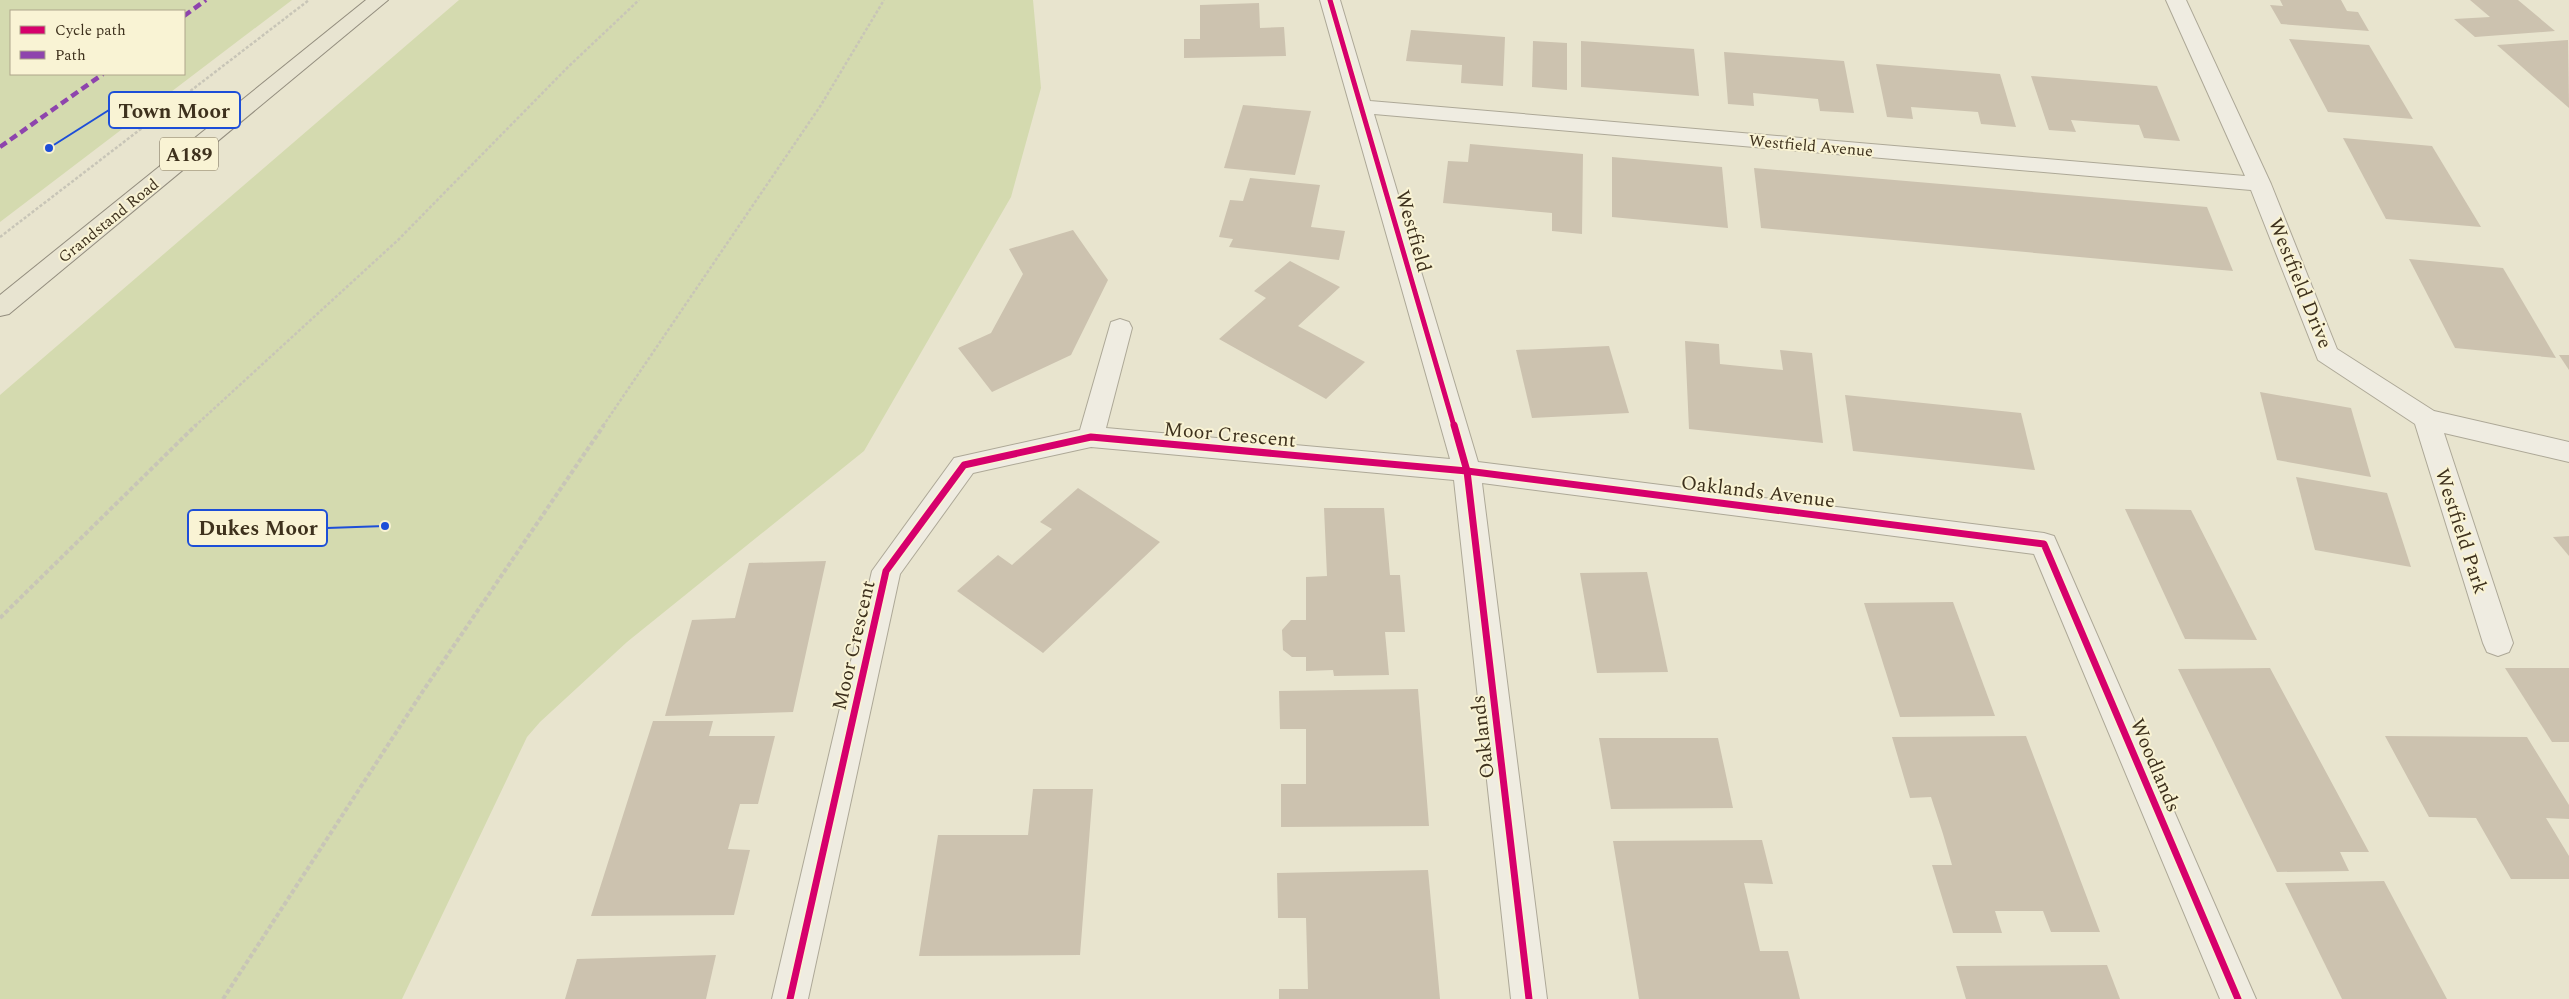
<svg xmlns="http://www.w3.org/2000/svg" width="2569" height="999" viewBox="0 0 2569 999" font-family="Spectral,serif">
<rect width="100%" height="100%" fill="#e8e4ce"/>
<!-- green -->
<g fill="#d4daaf" fill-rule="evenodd">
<path d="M0,0H292L0,222ZM184,11V74H11V11Z"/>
<path d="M459,0H1033L1041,88L1011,197L864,451L627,642L540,722L527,737L402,999H0V395Z"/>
</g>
<!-- building -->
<g fill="#ccc2af">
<path d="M2280,0H2341L2347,11L2358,12L2369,31L2281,24L2270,5L2283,6Z"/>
<path d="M2470,0H2518L2555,31L2475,37L2454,19L2490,17Z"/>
<path d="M1259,3L1260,28L1284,27L1286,56L1184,58V39H1200V5Z"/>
<path d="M1411,30L1505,37L1503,86L1461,83L1462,65L1406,61Z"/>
<path d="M2289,39L2369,45L2413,119L2328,112Z"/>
<path d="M2568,40L2569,108L2497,45Z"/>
<path d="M1533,41L1567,43V90L1532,87Z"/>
<path d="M1581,41L1694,49L1699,96L1581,87Z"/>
<path d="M1724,52L1844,61L1854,113L1820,111L1818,99L1753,93L1754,106L1728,104Z"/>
<path d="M1876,64L2000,74L2016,127L1981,124L1978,112L1911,107L1913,119L1887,117Z"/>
<path d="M2031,76L2157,86L2180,141L2144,138L2139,125L2108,123L2071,120L2076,132L2049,130Z"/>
<path d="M1243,105L1311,111L1295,175L1224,168Z"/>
<path d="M2343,138L2432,146L2481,227L2386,219Z"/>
<path d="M1470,144L1583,154L1582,234L1552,231V213L1443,203L1448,161L1468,162Z"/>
<path d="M1612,157L1722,167L1728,228L1612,217Z"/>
<path d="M1754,168L2207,207L2233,271L1761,228Z"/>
<path d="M1250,178L1320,185L1311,227L1345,231L1339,260L1229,247L1233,239L1219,237L1230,200L1243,201Z"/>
<path d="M1073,230L1108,280L1071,355L992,392L958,348L991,333L1023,274L1009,249Z"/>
<path d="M2409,259L2503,268L2556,358L2455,348Z"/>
<path d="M1290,261L1340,287L1298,326L1365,362L1326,399L1219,339L1266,298L1254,291Z"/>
<path d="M1685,341L1719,344L1720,364L1750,367L1783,370L1780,350L1812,353L1823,443L1689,429Z"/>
<path d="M1609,346L1629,413L1532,418L1516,350Z"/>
<path d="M2559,355H2569V370Z"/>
<path d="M2260,392L2351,408L2371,477L2277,460Z"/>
<path d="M1845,395L2021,413L2035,470L1853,451Z"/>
<path d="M2296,477L2387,493L2411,567L2315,550Z"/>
<path d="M1078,488L1160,542L1043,653L957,591L998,555L1012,565L1052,529L1040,522Z"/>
<path d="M1324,508H1384L1390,575H1400L1405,632H1385L1389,675L1334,676L1333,670L1306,671V657H1292L1283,650L1282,630L1291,620H1306V577L1327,576Z"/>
<path d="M2125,509L2191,510L2257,640L2185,639Z"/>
<path d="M2569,536V556L2553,537Z"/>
<path d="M826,561L793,712L665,716L692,620L735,618L749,563Z"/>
<path d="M1647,572L1668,672L1597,673L1580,573Z"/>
<path d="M1953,602L1995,716L1900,717L1864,603Z"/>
<path d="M2270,668L2369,852H2340L2349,871L2277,872L2178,669Z"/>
<path d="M2505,668H2569V742H2552Z"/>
<path d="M1418,689L1429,826L1281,827V784H1306V729H1280L1279,691Z"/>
<path d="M653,721H713L709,736H775L758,804H740L728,849L750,850L734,915L591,916Z"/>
<path d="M2026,736L2100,932H2051L2043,911H1995L2002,933H1953L1932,865H1952L1943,834L1931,797L1910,798L1892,737Z"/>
<path d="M2385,736L2527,737L2569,805V819L2546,818L2569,856V879H2511L2476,818L2429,817Z"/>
<path d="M1599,738H1718L1733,808L1611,809Z"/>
<path d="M1033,789H1093L1080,955L919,956L938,835H1028Z"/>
<path d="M1762,840L1773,884L1744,883L1760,951H1788L1800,999H1639L1613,841Z"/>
<path d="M1428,870L1440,999H1279V989H1308L1306,918H1278L1277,873Z"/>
<path d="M2384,881L2447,999H2342L2285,883Z"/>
<path d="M716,955L706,999H565L577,959Z"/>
<path d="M2107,965L2120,999H1966L1956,966Z"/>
</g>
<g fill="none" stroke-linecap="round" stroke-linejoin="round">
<defs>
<path id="minor" d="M1320,0H1340L1370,101L2245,176L2166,0H2186L2271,184L2337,349L2434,411L2569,442V462L2444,433L2513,643L2509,652L2498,656L2487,652L2483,643L2415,424L2318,360L2251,190L1374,114L1478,462L2044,533L2054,536L2256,999H2220L2034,554L1482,483L1547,999H1511L1454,480L1091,447L973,473L900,574L808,999H772L872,571L954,458L1080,430L1111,322L1120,319L1129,322L1132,328L1106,428L1450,459Z"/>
<path id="primary" d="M366,0H388L9,314L0,316V295Z"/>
</defs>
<!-- minor casing -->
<use href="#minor" stroke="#ada897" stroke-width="2"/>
<!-- primary casing -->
<use href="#primary" stroke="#938d7e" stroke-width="2"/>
<!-- path-far1 -->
<g stroke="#c8c5b7" stroke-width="2.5" stroke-dasharray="3 2" stroke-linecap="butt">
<path d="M0,237L309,0"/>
<path d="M195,426L398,240L568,67L639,0"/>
<path d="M603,426L821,105L884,0"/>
</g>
<!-- path -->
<g stroke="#c8c5b7" stroke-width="4" stroke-dasharray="4.5 2.5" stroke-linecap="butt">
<path d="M0,618L196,425"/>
<path d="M223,999L423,691L604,425"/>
</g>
<!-- minor -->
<use href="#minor" fill="#efece1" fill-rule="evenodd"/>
<!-- primary -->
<use href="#primary" fill="#e8e4d1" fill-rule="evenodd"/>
<!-- quiet -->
<g stroke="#8e44ad" stroke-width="4.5" stroke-dasharray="8 4.5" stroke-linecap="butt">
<path d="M184,16L206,0"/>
<path d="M0,147L103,74"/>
</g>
<defs>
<path id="cycleway-far1" d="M1330,0L1454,426"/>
<g id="cycleway">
<path d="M1454,425L1467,471L1529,999"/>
<path d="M790,999L886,571L964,465L1091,437L1467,471L2044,544L2238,999"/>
</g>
</defs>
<!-- cycleway-far1 casing -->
<use href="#cycleway-far1" stroke="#f9f3d4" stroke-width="8"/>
<!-- cycleway casing -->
<use href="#cycleway" stroke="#f9f3d4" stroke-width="10"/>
<!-- cycleway-far1 -->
<use href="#cycleway-far1" stroke="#d6006c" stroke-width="5"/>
<!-- cycleway -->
<use href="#cycleway" stroke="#d6006c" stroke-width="7"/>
</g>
<g text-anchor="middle" stroke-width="4" stroke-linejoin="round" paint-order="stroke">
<!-- far-street labels -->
<g font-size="16" fill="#3e311d" stroke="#f9f3d4">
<text transform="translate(1811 145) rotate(5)" y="6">Westfield Avenue</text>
<text transform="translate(108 220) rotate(-39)" y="6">Grandstand Road</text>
</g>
<!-- shield labels -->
<rect fill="#f9f3d4" stroke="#766b54" stroke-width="1" x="160" y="137.5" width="58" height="33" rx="4"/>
<g font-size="19" font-weight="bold" fill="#3e311d">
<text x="189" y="161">A189</text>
</g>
<!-- street labels -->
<g font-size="20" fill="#3e311d" stroke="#f9f3d4">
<text transform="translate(1414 231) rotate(74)" y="7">Westfield</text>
<text transform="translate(2301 283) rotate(68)" y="7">Westfield Drive</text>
<text transform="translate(1230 434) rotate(5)" y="7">Moor Crescent</text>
<text transform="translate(1758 491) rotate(7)" y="7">Oaklands Avenue</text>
<text transform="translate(2462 531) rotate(72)" y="7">Westfield Park</text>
<text transform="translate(853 645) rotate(-77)" y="7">Moor Crescent</text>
<text transform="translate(1482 737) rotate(-97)" y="7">Oaklands</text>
<text transform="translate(2156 765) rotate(67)" y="7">Woodlands</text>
</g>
</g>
<!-- callouts -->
<path fill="none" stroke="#1d4ed8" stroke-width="2" d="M49 148L109 110M385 526L327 528"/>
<g fill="#1d4ed8" stroke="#f9f3d4" stroke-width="2">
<circle cx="49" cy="148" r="5"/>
<circle cx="385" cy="526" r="5"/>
</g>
<g fill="#f9f3d4" stroke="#1d4ed8" stroke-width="2">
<rect x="109" y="92" width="131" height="36" rx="5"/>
<rect x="188" y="510" width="139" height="36" rx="5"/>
</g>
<g font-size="21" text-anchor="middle" font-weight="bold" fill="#3e311d">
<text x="174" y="118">Town Moor</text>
<text x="258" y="535">Dukes Moor</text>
</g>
<!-- legend -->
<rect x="10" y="10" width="175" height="65" fill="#f9f3d4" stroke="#aea58b"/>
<rect x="20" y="26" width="25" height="8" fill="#d6006c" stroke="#aea58b"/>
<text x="55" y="35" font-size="15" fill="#3e311d">Cycle path</text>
<rect x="20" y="51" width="25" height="8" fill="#8e44ad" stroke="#aea58b"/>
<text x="55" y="60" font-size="15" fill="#3e311d">Path</text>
</svg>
